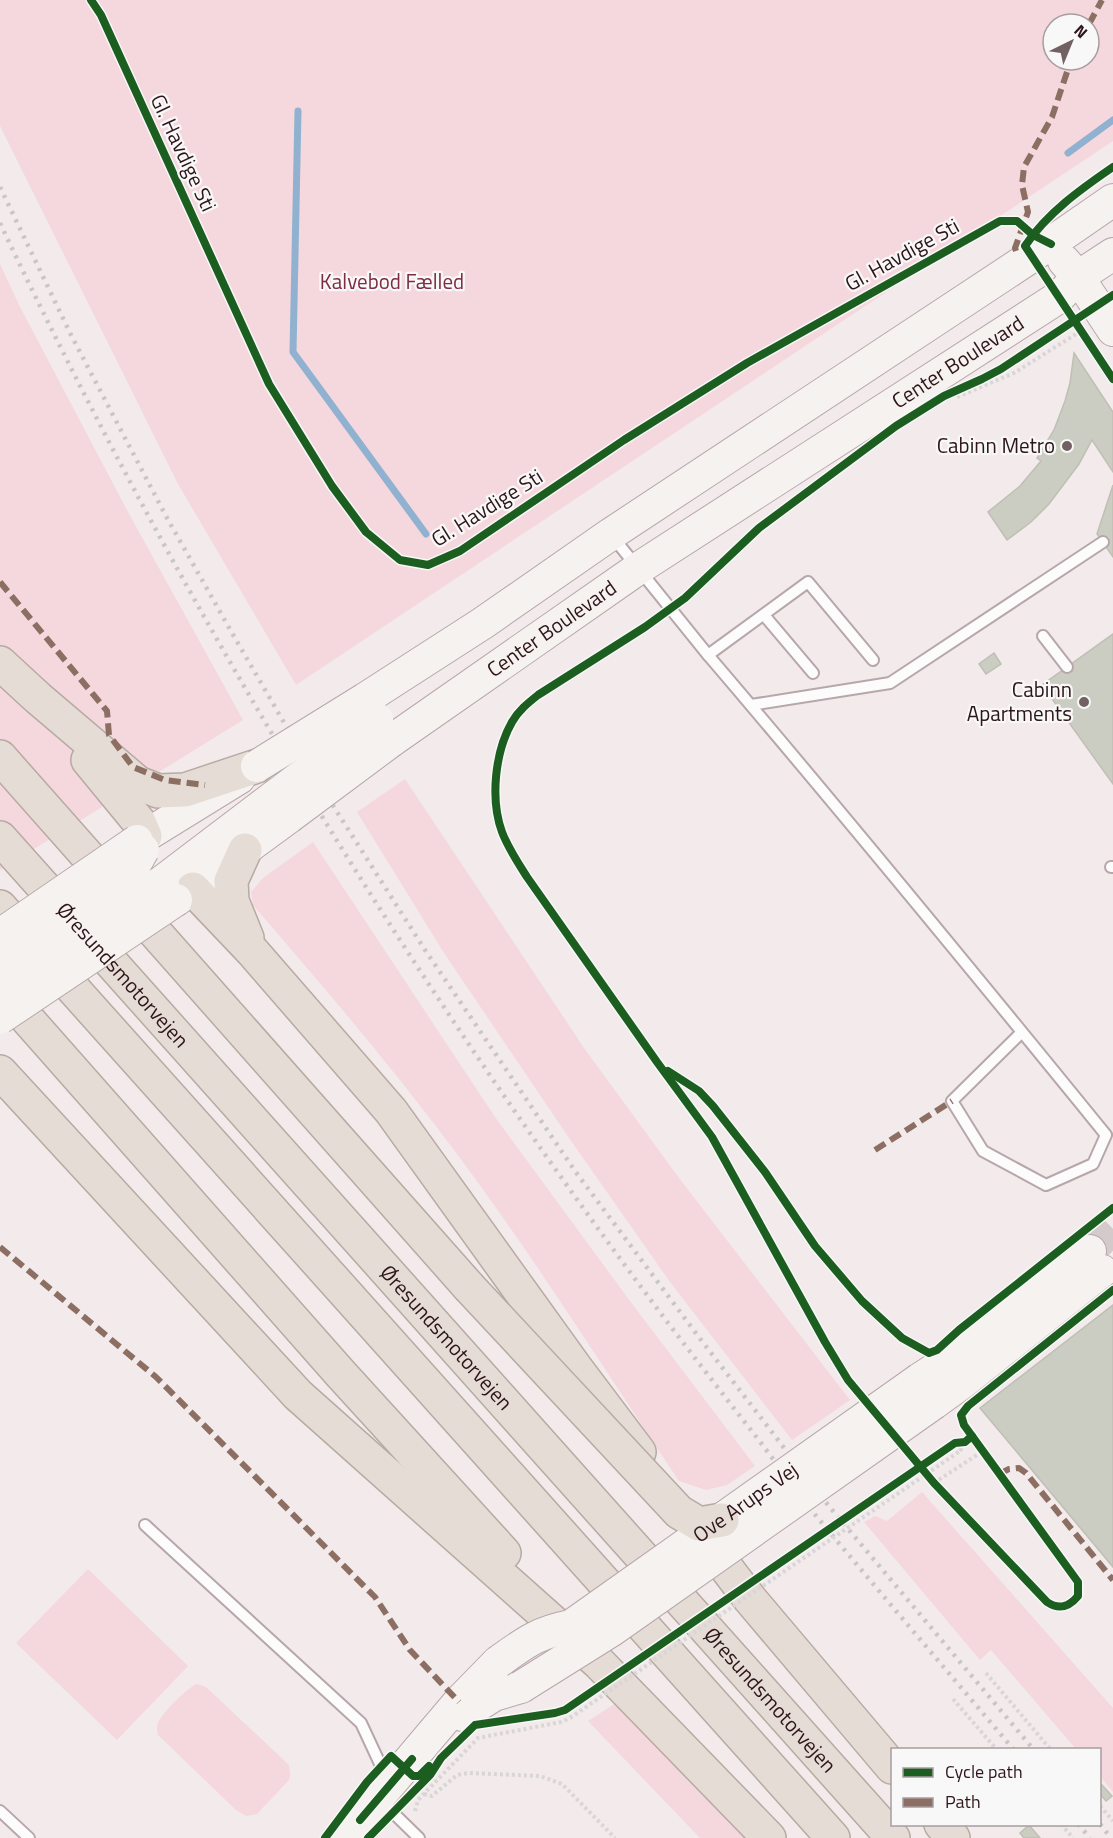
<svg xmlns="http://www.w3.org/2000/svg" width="1113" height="1838" viewBox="0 0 1113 1838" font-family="'Titillium Web',sans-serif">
<rect width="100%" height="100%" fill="#f2eaeb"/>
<!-- green -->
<g fill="#f5d8de" fill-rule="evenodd">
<path d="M0,0H1113V141L296,685L178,484L0,126ZM1053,24H1089V60H1053Z"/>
<path d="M0,264L19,305L128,512L243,720L0,870Z"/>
<path d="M405,779L584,1048L679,1178L850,1400L792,1440L670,1282L569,1138L444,953L357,812Z"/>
<path d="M313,842L495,1117L630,1301L755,1466L727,1485L706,1490L679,1481C606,1372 536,1260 457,1154C393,1068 323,986 253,905L251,892L263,878Z"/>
<path d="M922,1492L1113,1708V1792L1100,1776V1750L1076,1749L991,1650L980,1660L864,1522L875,1516L887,1521Z"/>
<path d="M88,1569L188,1666L117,1740L16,1643Z"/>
<path d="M197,1684L206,1687L289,1765L290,1775L289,1780L257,1814L246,1816L236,1810L158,1735C157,1730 156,1726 159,1721C163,1712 188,1687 197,1684Z"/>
<path d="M616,1703L745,1838H700L588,1721Z"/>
</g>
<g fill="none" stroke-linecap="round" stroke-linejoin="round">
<!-- stream -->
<g stroke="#90b1d0" stroke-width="7">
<path d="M298,111L293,352L426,534"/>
<path d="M1068,153L1113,120"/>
</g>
</g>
<!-- building -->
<g fill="#cccdc2" stroke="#bfbfb5" stroke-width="1.5">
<path d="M1074,353L1113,412V472L1092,440L1079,464L1049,504L1031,522L1007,540L988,512L1020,486L1041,461L1037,458L1054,430L1065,401L1070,383Z"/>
<path d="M1113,485V557L1097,534Z"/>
<path d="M1113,634V784L1042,685Z"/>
<path d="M994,653L1001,664L986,674L979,664Z"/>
<path d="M1113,1305V1567L980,1408Z"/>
<path d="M1102,1785L1112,1796L1106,1801L1100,1794V1787Z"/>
<path d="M1029,1825L1040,1838H1024L1020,1833Z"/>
</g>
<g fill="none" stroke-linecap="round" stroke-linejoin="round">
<!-- secondary-tunnel -->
<path stroke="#d4cacc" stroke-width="32" stroke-dasharray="32 16" stroke-linecap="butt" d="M1090,1251L1113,1228"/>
<defs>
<g id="lane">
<path d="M612,536L708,655"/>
<path d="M764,615L813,673"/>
<path d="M1043,636L1067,667"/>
<path d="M873,660L808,582L708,655C843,813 975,974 1106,1135L1093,1164L1046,1185L983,1151L952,1101L1022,1032"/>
<path d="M751,705L890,683L1103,542"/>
<path d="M1111,867H1113"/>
<path d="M145,1525L361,1723L388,1781"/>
<path d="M381,1801L419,1838"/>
<path d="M0,1811L29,1838"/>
</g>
<g id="secondary">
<path d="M1064,261L1078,277L1113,330"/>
<path d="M365,699L483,623L611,534L1032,256L1113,200"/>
<path id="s1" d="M391,741L639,568L1059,297L1078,277L1113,254"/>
<path d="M137,841L239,778"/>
<path d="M163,881L275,796"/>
<path d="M176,900L289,817"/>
<path d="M920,1379L937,1368L1090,1251"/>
<path d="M934,1403L963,1382L1102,1271"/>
<path d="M462,1715L494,1695L521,1687"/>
<path d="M344,1838L459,1702L498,1662"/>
</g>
<g id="highway">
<path d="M0,663L38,698L138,783L158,791L185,790L257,766"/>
<path d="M0,757L469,1287"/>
<path d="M88,760L139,822L145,836"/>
<path id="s2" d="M0,838L893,1838"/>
<path d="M245,850L231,881L232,901L247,938"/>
<path d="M193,889L252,951L391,1111L575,1367L639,1452"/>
<path d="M0,907L833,1838"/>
<path d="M0,988L340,1373L504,1553"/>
<path d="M0,1072L298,1395L599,1663L769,1838"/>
<path d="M699,1532L750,1599L892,1767"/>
<path d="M941,1824L953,1838"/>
</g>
</defs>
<!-- lane casing -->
<use href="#lane" stroke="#b7a7ab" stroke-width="14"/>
<!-- secondary casing -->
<use href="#secondary" stroke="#b7a7ab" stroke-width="34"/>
<!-- highway casing -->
<use href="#highway" stroke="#b7aaa2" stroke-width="36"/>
<!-- path -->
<g stroke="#d9d6d7" stroke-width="4" stroke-dasharray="3 3" stroke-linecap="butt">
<path d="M957,397L1014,373L1081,331"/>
<path d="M960,1451L965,1442"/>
<path d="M934,1483L983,1451"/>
<path d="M986,1673L1051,1750"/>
<path d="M953,1699L997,1750"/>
<path d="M424,1794L432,1796L457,1775L469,1773L540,1776L562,1784L615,1838"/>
<path d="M1100,1806L1113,1821"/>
<path d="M415,1811L418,1800L478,1738L561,1722L570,1718"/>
<path d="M1061,1824L1073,1838"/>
</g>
<!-- lane -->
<use href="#lane" stroke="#fdfcfc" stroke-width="10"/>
<!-- secondary -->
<use href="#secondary" stroke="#f6f2f0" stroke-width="32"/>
<!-- highway -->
<use href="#highway" stroke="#e5dcd5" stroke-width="33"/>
<!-- rail -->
<g stroke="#cac6c7" stroke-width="4.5" stroke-dasharray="3 6" stroke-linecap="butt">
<path d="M0,187L71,335L167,518L232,633L325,793L425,950L575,1171L698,1336L828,1505L1034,1750"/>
<path d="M0,223C183,610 408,978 665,1319C697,1361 729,1402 761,1443C780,1468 798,1493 817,1517C882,1595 948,1672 1014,1750"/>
<path d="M1078,1824L1090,1838"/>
<path d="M1100,1824L1111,1838"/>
</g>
<defs>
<g id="secondary-bridge">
<path d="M257,766L365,699"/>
<path d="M275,796L377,719"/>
<path d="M289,817L391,741"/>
<path d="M0,935L137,841"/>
<path d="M0,963L129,875L143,850"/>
<path d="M0,991L163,881"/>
<path d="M0,1018L176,900"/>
<path id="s3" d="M498,1662C526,1642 537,1633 571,1626L920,1379"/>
<path d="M521,1687L612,1630L934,1403"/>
</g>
<path id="highway-bridge" d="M469,1287L679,1512L699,1524L722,1520"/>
</defs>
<!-- secondary-bridge casing -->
<use href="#secondary-bridge" stroke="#b7a7ab" stroke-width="34" stroke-linecap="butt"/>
<!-- highway-bridge casing -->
<use href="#highway-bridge" stroke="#b7aaa2" stroke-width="36" stroke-linecap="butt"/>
<!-- path-bridge -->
<path stroke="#d9d6d7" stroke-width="4" stroke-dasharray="3 3" stroke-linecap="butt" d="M570,1718L960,1451"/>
<!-- secondary-bridge -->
<use href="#secondary-bridge" stroke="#f6f2f0" stroke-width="32"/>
<!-- highway-bridge -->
<use href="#highway-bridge" stroke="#e5dcd5" stroke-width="33"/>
<!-- quiet -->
<g stroke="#8d6e63" stroke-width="6" stroke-dasharray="12 6" stroke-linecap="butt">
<path d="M1089,24L1102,0"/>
<path d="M1016,251L1015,248L1028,212L1022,185L1024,167L1052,117L1071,60"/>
<path d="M0,582L107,711L109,735L133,767L165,780L205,785"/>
<path d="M875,1150L952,1101"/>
<path d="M0,1247L156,1377L375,1597L410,1650L459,1702"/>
<path d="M999,1474L1009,1469L1019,1468L1026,1473L1113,1580"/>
</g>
<defs>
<g id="cycleway">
<path d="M91,0L101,15L269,384L332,486L366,532L400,560L428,565L460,551L624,440L747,363L1000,221H1017L1033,235L1051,244"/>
<path d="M1113,167C1081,189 1047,213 1025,246L1113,379"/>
<path d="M1113,295L1001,369L982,379L944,396L896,426L759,528L685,598L645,627L538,695C528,703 518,711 512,722C495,752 490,799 502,832C508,848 518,863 527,877L657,1062L712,1137L825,1342L848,1380L934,1483L1047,1602C1059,1610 1069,1607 1078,1596V1582L964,1425L961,1415L968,1406L1113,1290"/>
<path d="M668,1071L699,1091L713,1106L765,1172L815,1246L862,1301L902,1338L929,1353L937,1350L959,1330L1113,1208"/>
<path d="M360,1820L412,1759"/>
<path d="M325,1838L367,1782L391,1756L413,1776H419L429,1766"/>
<path d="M368,1838L430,1775L441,1758L475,1725L555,1713L565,1710L955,1443L965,1442L972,1436"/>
</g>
</defs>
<!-- cycleway casing -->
<use href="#cycleway" stroke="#f8f8f8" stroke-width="11"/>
<!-- cycleway -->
<use href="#cycleway" stroke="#1b5e20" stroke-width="8"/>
</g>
<!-- markers -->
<g fill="#726063" stroke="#f8f8f8" stroke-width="2">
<circle cx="1067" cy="446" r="6"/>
<circle cx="1084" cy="702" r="6"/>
</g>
<g text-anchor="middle" stroke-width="4.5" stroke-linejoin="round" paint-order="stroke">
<!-- street labels -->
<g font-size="21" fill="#2d151a" stroke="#f8f8f8">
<text transform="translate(183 153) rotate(65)" y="7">Gl. Havdige Sti</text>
<text transform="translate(902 255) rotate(-29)" y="7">Gl. Havdige Sti</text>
<text dy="7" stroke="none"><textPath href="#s1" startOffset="682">Center Boulevard</textPath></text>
<text transform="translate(487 508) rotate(-32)" y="7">Gl. Havdige Sti</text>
<text dy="7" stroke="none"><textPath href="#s1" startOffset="196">Center Boulevard</textPath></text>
<text dy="7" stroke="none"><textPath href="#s2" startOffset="184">Øresundsmotorvejen</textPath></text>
<text dy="7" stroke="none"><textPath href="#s2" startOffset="670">Øresundsmotorvejen</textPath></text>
<text dy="7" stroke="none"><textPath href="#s3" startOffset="296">Ove Arups Vej</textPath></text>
<text dy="7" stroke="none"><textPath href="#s2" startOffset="1156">Øresundsmotorvejen</textPath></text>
</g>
<!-- park labels -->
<g font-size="21" fill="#7d2c44" stroke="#f8f8f8">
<text x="392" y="289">Kalvebod Fælled</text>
</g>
<!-- poi labels -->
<g font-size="21" fill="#2d151a" stroke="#f8f8f8" text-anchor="end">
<text x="1055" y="453">Cabinn Metro</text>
<text x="1072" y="697">Cabinn<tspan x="1072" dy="24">Apartments</tspan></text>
</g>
</g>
<!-- legend -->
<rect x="891" y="1748" width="210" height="78" fill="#f8f8f8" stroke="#a79d9f" stroke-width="1.5"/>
<rect x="903" y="1768" width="30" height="9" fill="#1b5e20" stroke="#a79d9f" stroke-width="1.5"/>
<text x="945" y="1778" font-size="18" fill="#2d151a">Cycle path</text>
<rect x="903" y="1798" width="30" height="9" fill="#8d6e63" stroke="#a79d9f" stroke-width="1.5"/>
<text x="945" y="1808" font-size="18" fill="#2d151a">Path</text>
<!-- north arrow -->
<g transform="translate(1071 42) rotate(43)"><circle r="28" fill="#f8f8f8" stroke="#a79d9f" stroke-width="1.5"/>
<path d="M0-4.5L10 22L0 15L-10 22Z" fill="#726063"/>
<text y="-9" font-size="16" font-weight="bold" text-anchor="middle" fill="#2d151a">N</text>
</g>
</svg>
